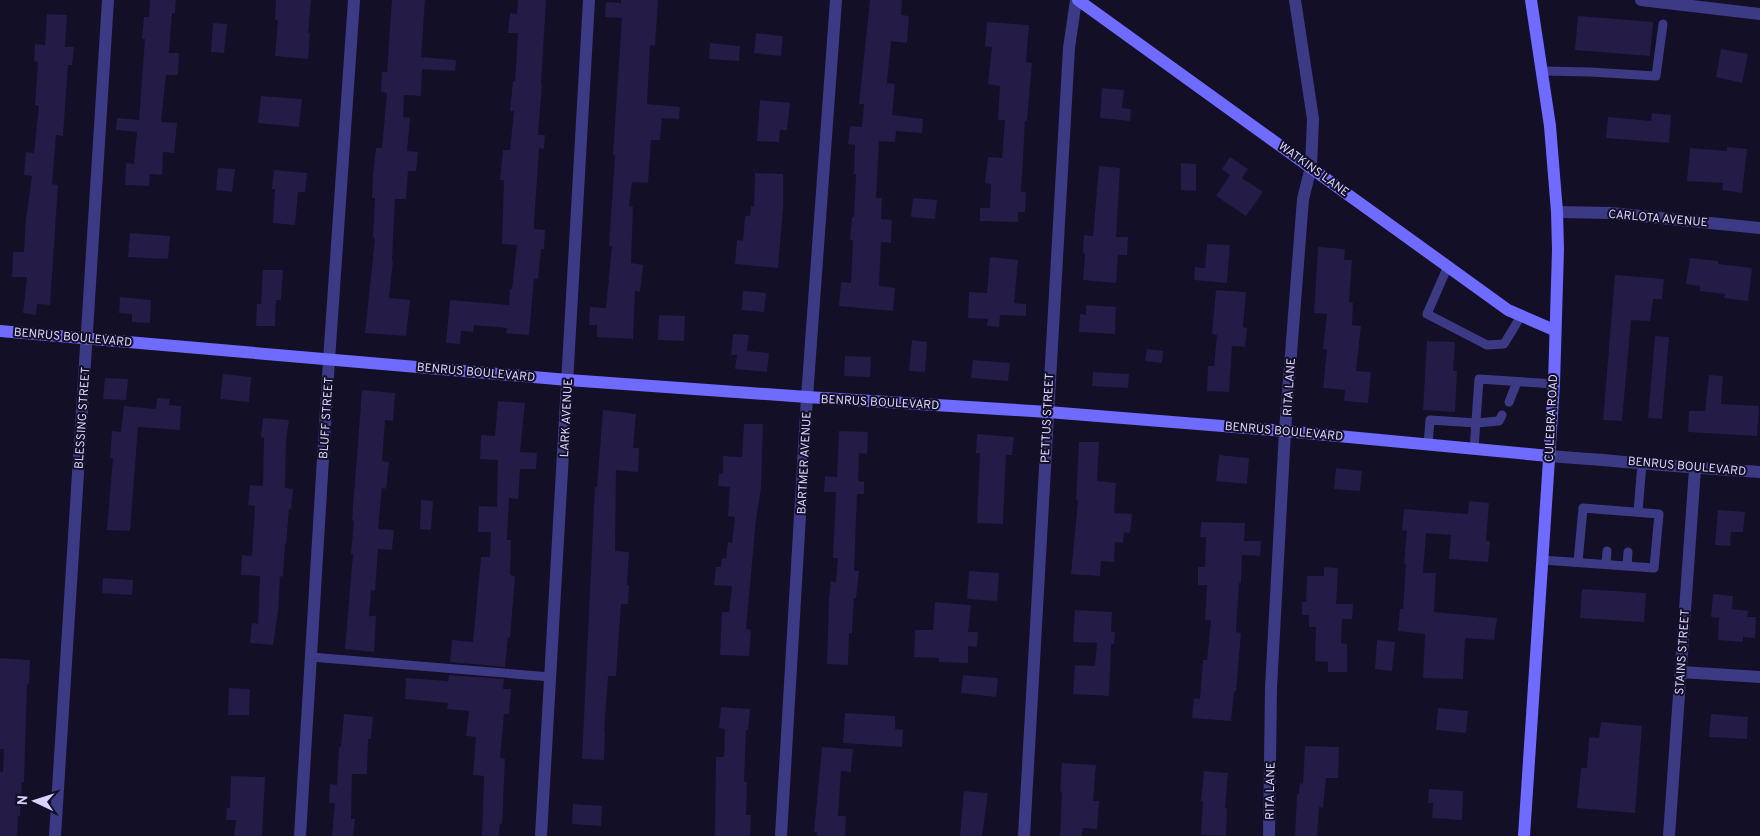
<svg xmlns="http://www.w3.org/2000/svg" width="1760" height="836" viewBox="0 0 1760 836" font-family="Overpass,sans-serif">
<rect width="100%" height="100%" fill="#130f26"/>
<!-- building -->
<g fill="#241b47">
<path d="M150,0H176L175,13H172L169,53H179L178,75H166L161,122L177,123L174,153L163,152L162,175L150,174L149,186L125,185L126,163L134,164L137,132L116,130L117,118L139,120L145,39H142L144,17H149Z"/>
<path d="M276,0H311L308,33H310L308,59L275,56L278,20H275Z"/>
<path d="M392,0H425L421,57L456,60L455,71L422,69L421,96L404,95L403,117L410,118L407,151L418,152L416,171H408L406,199H395L392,261H393L389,298L410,300L406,336L365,333L375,238H373L375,198H372L373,175L376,148H382L387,93L381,92L382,72H387Z"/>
<path d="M518,0H546L541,84H542L538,135H545L544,149L539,148L534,224V229L545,230L544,249H541L538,279H534L529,335L506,333L507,328L474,325L473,332L461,331L460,344L446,343L450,300L509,305L510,289H512L517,245L502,244L504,180H500L503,150H510L514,111H510L513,81L515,82L518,33H508L510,13L517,14Z"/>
<path d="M621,0H658L655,46L650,45L647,104L680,107L679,119L662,118L660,140H651L648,183L632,182L629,206L633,207L631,263L643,265L640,292L635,291L633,339L597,337V325H589L590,307L606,308L612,246H609L615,155L613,154L622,18L605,17L606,2L621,3Z"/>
<path d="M870,0H902L901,15L909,16L907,43L891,41L887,83L895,84L892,115L923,119L922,133L896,131L895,142L879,141L876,198H882L881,219L892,220L891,243L881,242L879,286L895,288L893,311L839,306L841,282L851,283L853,240H850L852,217H854L856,174H854L855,145L848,144L850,126L862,127L864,104H859Z"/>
<path d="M47,14L67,15L65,47H74L72,65H68L63,136L56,135L52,184L58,185L50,305L37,304L36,315L23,313L27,277H12L13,252H24L26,219L32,176L24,175L26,152L34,153L39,106L35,105L38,62L34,61L35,44L45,45Z"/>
<path d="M1578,16L1653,22L1650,56L1575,50Z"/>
<path d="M987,22L1029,25L1026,62L1032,63L1027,121H1025L1021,192H1026L1025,212H1018V222L980,221V208H990L991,184L985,183L988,157L1002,158L1005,120H998L1000,86L988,84L992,47L985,46Z"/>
<path d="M213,23L227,24L224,53L211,52Z"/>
<path d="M756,33L783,36L781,56L754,53Z"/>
<path d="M710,43L740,46L739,61L709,59Z"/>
<path d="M1721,49L1748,54L1742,83L1716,77Z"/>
<path d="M1102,88L1124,90L1122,108L1131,109L1130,121L1100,118Z"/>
<path d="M261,96L302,99L299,127L258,123Z"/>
<path d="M760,100L790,103L787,130H780L779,142L757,141Z"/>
<path d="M1652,113L1671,115L1669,143L1606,138L1608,117L1651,121Z"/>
<path d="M1727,147L1747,149L1742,193L1722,190L1723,183L1687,181L1690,148L1727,151Z"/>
<path d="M1230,157L1248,169L1242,178L1263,192L1246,216L1216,196L1230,175L1222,169Z"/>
<path d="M1181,163L1196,164V191L1181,190Z"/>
<path d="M1099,166L1120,168L1116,237H1128L1127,255H1118L1116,283L1083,280L1085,254L1083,253L1084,235L1093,236Z"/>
<path d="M218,168L235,169L232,192L216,190Z"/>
<path d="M274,170L307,173L305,192H298L295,225L273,223L275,189H272Z"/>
<path d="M755,173L783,174V209L778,268L735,264L737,240L743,241L745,216H750L751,206L754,207Z"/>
<path d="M913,198L937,200L935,219L911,217Z"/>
<path d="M130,233L170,236L168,259L128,257Z"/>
<path d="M1207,244L1230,245L1227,283L1194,280L1195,267L1205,268Z"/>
<path d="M1318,247L1345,249L1344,260H1352L1349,302L1353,303L1352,325L1361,326L1356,371L1371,372L1368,403L1344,401L1345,390L1323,388L1327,350L1323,349L1327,314L1314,313Z"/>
<path d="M990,257L1018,260L1014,303L1026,304V316L1000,315L999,327L987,326L988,319L968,318L969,292L987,293Z"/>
<path d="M1690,258L1718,261V264L1752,268L1748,301L1724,298L1725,294L1700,291V286L1686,284Z"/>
<path d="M263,270H283L281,300H276L275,326H256L257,304H261Z"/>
<path d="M1615,275L1664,279L1662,299H1653L1650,321L1631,320L1622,421L1603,420Z"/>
<path d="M1216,290L1246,292L1243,327L1247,328L1245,347L1232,346L1229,392L1207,391L1208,366H1214L1217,335L1212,334Z"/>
<path d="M743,291L766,293L764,312L742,310Z"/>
<path d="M120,297L151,300L150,323L132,322V314L119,313Z"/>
<path d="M1086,305L1116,307L1115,334L1079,332L1080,314L1086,315Z"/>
<path d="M659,315L685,316L684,341L658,340Z"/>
<path d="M733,334L749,335L747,351L769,353L767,372L735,369L737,355H731Z"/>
<path d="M1655,336L1669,337L1662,419L1648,418Z"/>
<path d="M912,340L927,342L925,372L909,371Z"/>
<path d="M1427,341L1455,342L1453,371H1457L1455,412L1423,410Z"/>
<path d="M1147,349L1163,351L1162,363L1145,361Z"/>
<path d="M845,356L871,357L870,377L844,376Z"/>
<path d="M973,360L1010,363L1008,381L971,378Z"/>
<path d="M1093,372L1129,374L1128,388L1092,386Z"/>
<path d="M223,374L251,377L249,402L220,399Z"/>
<path d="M1709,375L1723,376L1721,404L1759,406L1757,436L1688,432L1689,411H1705Z"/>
<path d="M105,378L128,379L126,400L103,399Z"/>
<path d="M362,390L395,393L393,421L385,420L382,461L389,462L386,489L382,488L378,529L394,530L392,550L378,549L375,591L371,590L369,616H376L374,652L345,649L353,554H351L354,521L352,520Z"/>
<path d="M157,398L170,399L169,405L181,406L180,430L138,427L130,531L107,530L113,458H110L112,431L121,432L124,406L156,409Z"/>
<path d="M498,401L525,403L520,452L537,453L536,469H520L518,499L509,498L507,540H511L510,575L515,576L510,638L508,637L505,667L450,662L452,640L473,642L481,557H490L491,532H478L479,506L497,507L498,460L480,459L481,435L495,436Z"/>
<path d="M603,410L636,414L633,448H639L638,472L616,470L615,551L629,552L627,585H629L628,604H621L616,676H608L604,733H605L604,760L582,759L595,487H597Z"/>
<path d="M263,418L289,420L286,440L285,488L293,489L291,509H289L286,544H285L283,577L280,576L278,612L273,645L250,643L252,623L258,624L260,576L241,575L242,555L252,556L255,506L248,505L250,485L263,486L264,438L261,437Z"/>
<path d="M744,424H763L761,488L756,519L746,629L751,630L749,656L720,655L722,612H729L732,586L714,585L716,567H721L722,558L726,559L728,542L732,543L735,517L728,516L730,487L718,486L719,473L723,474V456L742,457Z"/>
<path d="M839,431L868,432L867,454L859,453L858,481L864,482V494H857L854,571H859L856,598H854L852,633H849L848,665L827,664L829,598L831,581L836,582L838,558H833L836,492H824L825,476L837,477Z"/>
<path d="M977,434L1014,437L1012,455H1006L1003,524L977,523L980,453H976Z"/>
<path d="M1079,442H1099L1097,481L1116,483L1114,513L1132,514L1130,533L1124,532L1123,543L1115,542L1114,562L1101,561L1100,576L1071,574L1078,501L1076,500Z"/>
<path d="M1219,455L1249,458L1247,484L1216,481Z"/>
<path d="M1336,468L1362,471L1360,491L1334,489Z"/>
<path d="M421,500L433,501L431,530L420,529Z"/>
<path d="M1469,501L1489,503L1486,541H1490L1488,562L1449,559L1451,535L1426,533L1423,573H1436L1434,612L1497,618L1494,640L1465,638L1463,679L1423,678L1425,634L1398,631L1400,609H1403L1406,564H1404L1407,531L1402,530L1404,509L1468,514Z"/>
<path d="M1718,510L1745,512L1743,532H1731L1730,546L1715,545Z"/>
<path d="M1201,522L1245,523L1244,541H1261L1260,556L1242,555L1241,583H1239L1236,632L1241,633L1236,691H1234L1231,721L1192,718L1194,698L1200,699L1203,660H1207L1211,620H1205L1207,585H1198V567H1205L1206,537H1200Z"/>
<path d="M1324,567L1338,568L1336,604H1353L1352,619H1342L1341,643L1347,644V672H1328V662L1315,661L1316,627H1309V615H1302V602H1306L1307,576H1324Z"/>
<path d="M969,571L999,573L997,601L967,599Z"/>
<path d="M103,578L133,580L132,595L102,593Z"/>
<path d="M1582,589L1646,593L1644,622L1580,618Z"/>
<path d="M1713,594L1733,596L1732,609L1748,611L1747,617H1756L1755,638L1743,637V642L1718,640L1719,618L1711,617Z"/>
<path d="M935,602L971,605L968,632H978L977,647L968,646V663L939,662V658L914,657L915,630H933Z"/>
<path d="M1075,610L1112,612L1111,632H1115L1114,644H1111L1109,696L1073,694L1075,665L1095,666L1097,643L1073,642Z"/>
<path d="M1377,640L1395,642L1392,671L1375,669Z"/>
<path d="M0,658L30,660L29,685L27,684L24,782H22L20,816H18L17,836H0V772H3L4,749H0Z"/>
<path d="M449,675L504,679L503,689H511L509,714H504L500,758L505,759L502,824L500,823L499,836H482L484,776L473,775L476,737L466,736L469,711L447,709L448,703L405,699L406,678L448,681Z"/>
<path d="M963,675L998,678L996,697L961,693Z"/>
<path d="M229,688L250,689L249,715H228Z"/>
<path d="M721,707L750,709L748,730H746L744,782H747L746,815H751L750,836H715L716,757H724L725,729L719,728Z"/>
<path d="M1438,708L1468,711L1466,733L1436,730Z"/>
<path d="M845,713L895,716V729L903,730L902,747L843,743Z"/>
<path d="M344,714L373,717L371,739H368L367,774H352L351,819H355L353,836H332L335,803H329L330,784L337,785L339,747H341Z"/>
<path d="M1711,714L1748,717L1747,739L1709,737Z"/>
<path d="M1601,722L1642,726L1635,813L1577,808L1581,768H1587L1589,737L1599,738Z"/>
<path d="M1305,746L1339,747L1338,778H1326L1323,808L1319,807L1317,836H1295L1297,794H1299L1300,783L1303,784Z"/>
<path d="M822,747L853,749L851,772L841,771L838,816H846L845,836H817V832H814Z"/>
<path d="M1062,763L1096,765L1093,801H1099L1097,829L1083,828L1082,836H1060L1062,793L1060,792Z"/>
<path d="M1204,771L1228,773L1225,808H1227L1226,836L1201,835L1203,801H1201Z"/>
<path d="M231,776L265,777L262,836H234L236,820H226L227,808H230Z"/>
<path d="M1429,789L1463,791L1462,820L1432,818L1433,803H1428Z"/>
<path d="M964,791L988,793L982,836H960Z"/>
<path d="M573,804L602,806L601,826L572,824Z"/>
</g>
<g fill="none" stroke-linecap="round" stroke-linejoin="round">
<!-- lane -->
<g stroke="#3d3a85" stroke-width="9">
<path d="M1543,71L1591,72L1656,76L1663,24"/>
<path d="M1448,266L1427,314L1487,345L1504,344L1521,316"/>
<path d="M1509,402L1517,382"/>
<path d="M1428,445L1430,420L1476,423L1499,421L1502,415"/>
<path d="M1474,449L1479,379L1554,384"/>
<path d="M1638,512L1642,463"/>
<path d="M1542,560L1654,568L1659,514L1583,508L1578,562"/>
<path d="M1606,564L1607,551"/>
<path d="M1627,566L1628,552"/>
<path d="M311,657L551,677"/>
</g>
<!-- street -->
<g stroke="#3d3a85" stroke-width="12">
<path d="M1641,0L1760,14"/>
<path d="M1557,212L1611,213L1760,228"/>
<path d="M1549,456C1620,461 1690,468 1760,472"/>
<path d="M1681,672L1760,677"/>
<path d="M55,836L108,0"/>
<path d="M300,836L329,360L354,0"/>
<path d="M541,836L589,0"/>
<path d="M781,836L807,397L836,0"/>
<path d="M1024,836L1069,48L1076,0"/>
<path d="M1269,836L1271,688L1285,431L1303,199L1311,167L1313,119L1295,0"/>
<path d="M1669,836L1695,469"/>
</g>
<!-- secondary -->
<g stroke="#6f6bff" stroke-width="12">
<path d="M1078,0L1508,310L1554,330"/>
<path d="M0,331L568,380L807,397L1048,412L1285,431L1549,456"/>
<path d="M1524,836L1554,384L1558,250L1557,212L1550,126L1531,0"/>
</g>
</g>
<g text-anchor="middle" stroke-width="4" stroke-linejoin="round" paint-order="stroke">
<!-- street labels -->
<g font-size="12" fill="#d9d4ff" stroke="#130f26">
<text transform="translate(1314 169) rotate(36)" y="4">WATKINS LANE</text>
<text transform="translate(1658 218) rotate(5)" y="4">CARLOTA AVENUE</text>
<text transform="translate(73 337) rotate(5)" y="4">BENRUS BOULEVARD</text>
<text transform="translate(476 372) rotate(5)" y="4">BENRUS BOULEVARD</text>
<text transform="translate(1289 387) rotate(-86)" y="4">RITA LANE</text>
<text transform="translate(880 402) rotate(3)" y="4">BENRUS BOULEVARD</text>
<text transform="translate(82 418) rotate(-86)" y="4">BLESSING STREET</text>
<text transform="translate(326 418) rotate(-86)" y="4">BLUFF STREET</text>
<text transform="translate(566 418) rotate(-87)" y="4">LARK AVENUE</text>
<text transform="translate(1047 418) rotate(-87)" y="4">PETTUS STREET</text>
<text transform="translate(1551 418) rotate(-87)" y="4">CULEBRA ROAD</text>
<text transform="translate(1284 431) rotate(5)" y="4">BENRUS BOULEVARD</text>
<text transform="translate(804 463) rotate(-87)" y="4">BARTMER AVENUE</text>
<text transform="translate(1687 466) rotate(5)" y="4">BENRUS BOULEVARD</text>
<text transform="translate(1682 652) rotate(-86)" y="4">STAINS STREET</text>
<text transform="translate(1270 791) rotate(-89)" y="4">RITA LANE</text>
</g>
</g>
<!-- north arrow -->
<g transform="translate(35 801) rotate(274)" stroke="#130f26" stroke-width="4" paint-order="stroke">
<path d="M0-4L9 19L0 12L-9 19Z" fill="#d9d4ff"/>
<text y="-8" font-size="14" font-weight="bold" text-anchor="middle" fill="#d9d4ff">N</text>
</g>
</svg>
